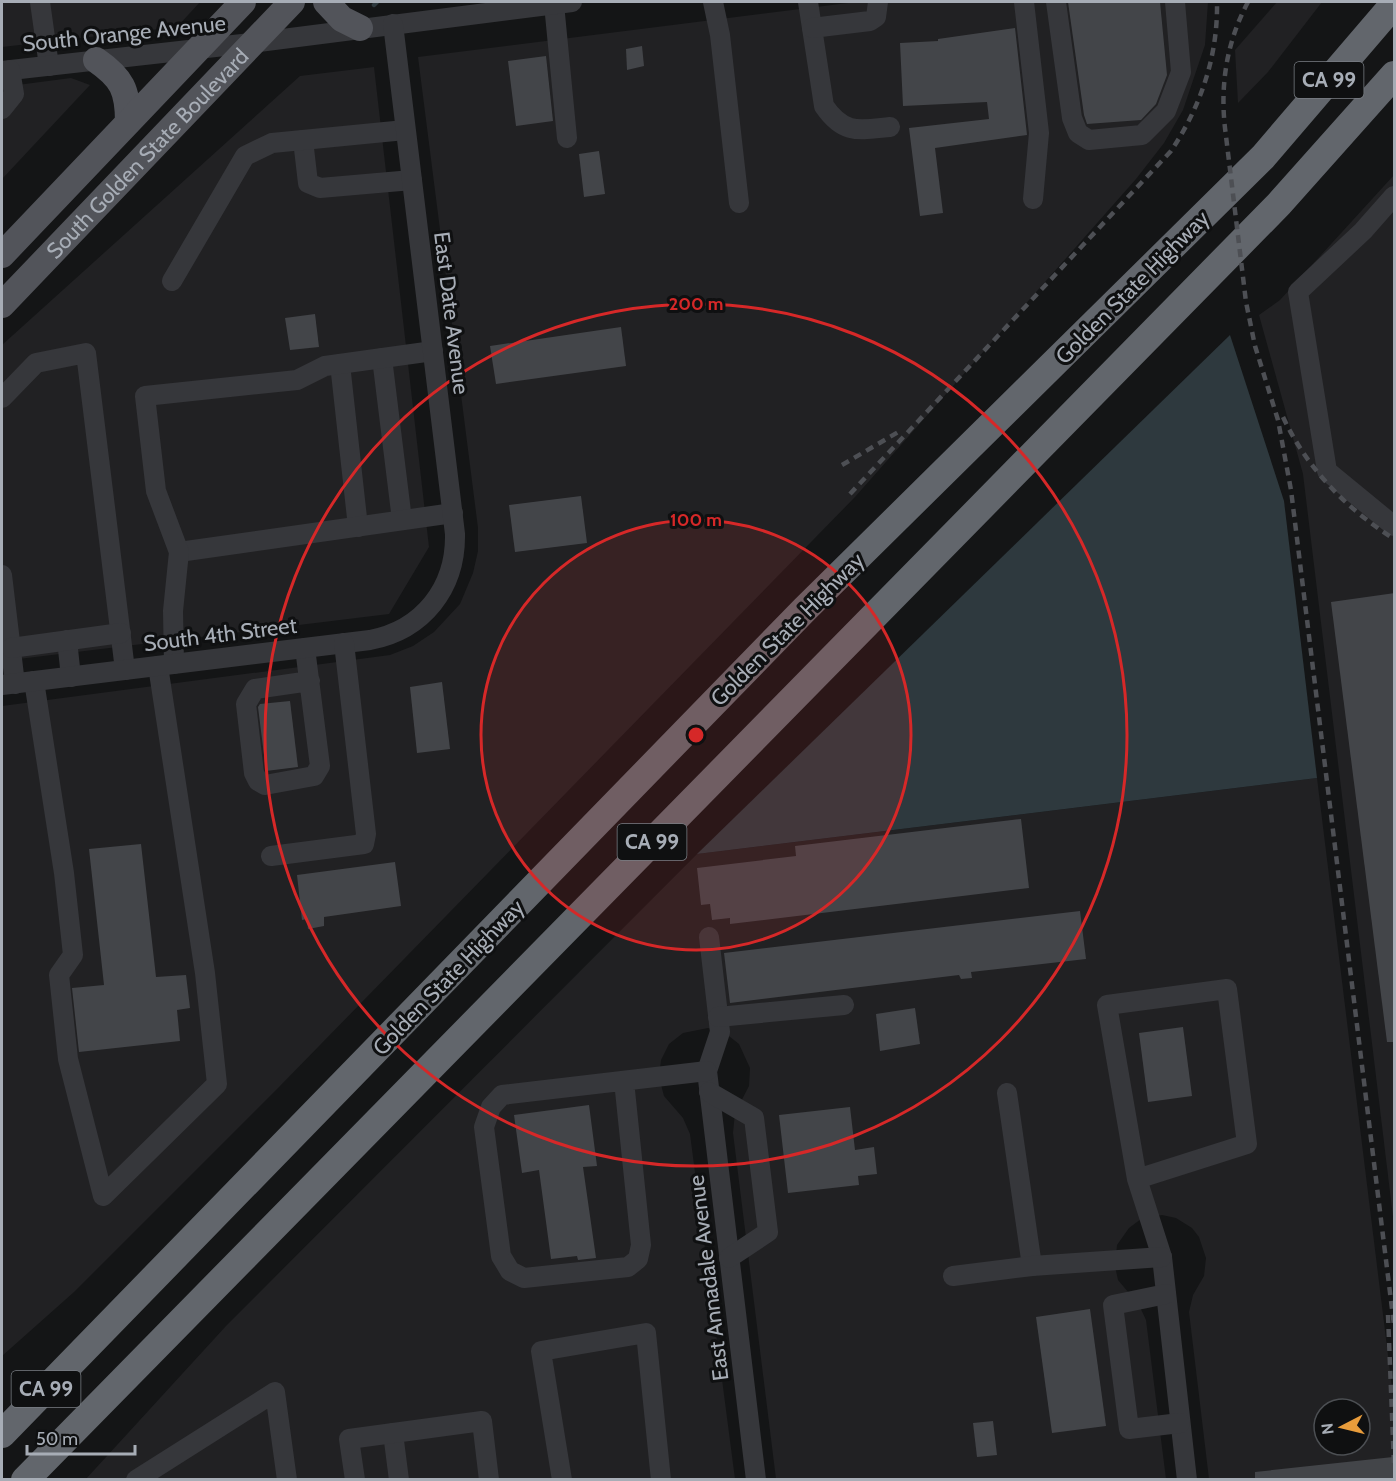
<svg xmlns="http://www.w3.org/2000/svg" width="1396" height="1481" viewBox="0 0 1396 1481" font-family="Cabin,sans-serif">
<rect width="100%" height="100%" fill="#141516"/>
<!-- built -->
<g fill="#212123" fill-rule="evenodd">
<path d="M2,2H200L177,27L2,47Z"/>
<path d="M856,2H1208L1205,45L1183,110L1164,143L1136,179L855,497L279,1087L74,1292L2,1356V706L390,655L413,646L434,632L460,604L473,573L478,551V528L418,57Z"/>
<path d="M1277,2H1322L1268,72L1238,103L1235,50Z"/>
<path d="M374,67L429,547L389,614L2,661V345L300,76Z"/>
<path d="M71,78L90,85L2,179V87Z"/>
<path d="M1394,175V1225L1303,474L1259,315L1280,300Z"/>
<path d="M1317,778L1394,1404V1479H1209L1189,1312L1193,1295L1204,1276L1206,1258L1199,1237L1192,1228L1176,1218L1162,1215L1141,1219L1129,1228L1117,1245L1115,1266L1118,1280L1139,1305L1146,1320L1166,1479H776L733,1133L735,1113L749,1086L750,1068L739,1044L725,1033L708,1028L683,1033L669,1044L661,1060L659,1077L664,1096L683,1118L690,1134L735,1479L85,1480L226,1326L697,854ZM1324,1409H1360V1445H1324Z"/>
</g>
<!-- water -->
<path fill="#2e393e" d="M1230,335L1284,501L1317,778L697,854Z"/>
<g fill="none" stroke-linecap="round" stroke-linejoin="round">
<!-- stream -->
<path stroke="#2e393e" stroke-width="4.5" d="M374,5L377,2"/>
</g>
<!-- building -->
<g fill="#434549">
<path d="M1068,2H1160L1167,75L1156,104L1141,120L1087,124L1084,115Z"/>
<path d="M1015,28L1027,135L935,148L943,213L920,216L909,128L989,119L987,102L903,106L900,43L938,41V39Z"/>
<path d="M642,46L644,66L627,70L626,49Z"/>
<path d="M546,56L553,121L516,126L508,61Z"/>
<path d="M599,151L605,194L584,197L579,154Z"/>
<path d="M315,314L319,347L290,350L285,318Z"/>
<path d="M621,327L626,366L496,384L490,346Z"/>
<path d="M581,496L587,543L515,552L509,505Z"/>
<path d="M1395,593V1042H1387L1331,602Z"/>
<path d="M442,682L450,749L417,753L410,687Z"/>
<path d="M290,701L298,767L266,771L258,707L260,704Z"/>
<path d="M1021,819L1029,888L730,924V918L712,920L710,904L701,905L697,868L796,856L795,846Z"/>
<path d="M141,844L156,977L186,975L190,1008L177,1010L180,1041L79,1052L72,988L104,985L89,849Z"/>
<path d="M395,862L401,906L324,917V926L308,929L307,919L302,920L297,875Z"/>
<path d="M1080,911L1086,959L971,972L972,978L961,979L959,975L730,1003L724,953Z"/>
<path d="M915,1008L920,1044L880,1051L876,1014Z"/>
<path d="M1183,1027L1192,1096L1148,1102L1139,1033Z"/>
<path d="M589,1105L597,1166L583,1167L596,1258L578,1260L577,1256L551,1259L539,1170L522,1173L514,1115Z"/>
<path d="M850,1107L855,1150L874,1147L877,1174L858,1176L859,1185L788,1193L779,1115Z"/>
<path d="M1090,1309L1106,1426L1052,1433L1036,1317Z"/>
<path d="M993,1421L997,1455L977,1457L973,1423Z"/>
<path d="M1393,1457L1395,1479H1255V1472Z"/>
</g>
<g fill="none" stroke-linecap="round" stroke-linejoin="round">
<!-- minor -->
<g stroke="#36373b" stroke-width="20">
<path d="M40,2L49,66"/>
<path d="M713,2L720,35L739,203"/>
<path d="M808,2L824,106C844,135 859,130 890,127"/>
<path d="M1024,2L1039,133L1033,199"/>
<path d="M1056,2L1072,118L1078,133L1089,140L1142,135L1166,111L1181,72L1175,2"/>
<path d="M554,4L567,138"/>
<path d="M812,28L870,21L876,17L878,2"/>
<path d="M2,71L251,43L572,2"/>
<path d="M2,109L14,94L10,70"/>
<path d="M303,140L308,183L320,188L412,180"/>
<path d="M1394,196L1363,231L1298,292L1327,471L1394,526"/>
<path d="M172,281L245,156L272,143L405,130"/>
<path d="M382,358L402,520"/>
<path d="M340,364L358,527"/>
<path d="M2,398L36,363L86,353L125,670"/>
<path d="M179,552L453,513"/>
<path d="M2,575L15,684"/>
<path d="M67,640L71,677"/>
<path d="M11,648L121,633"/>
<path d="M305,648L320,766L314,776L265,785L258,781L254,773L246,704L255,689L310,681"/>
<path d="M174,664L173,611L179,552L156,491L145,396L297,380L325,366L433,351"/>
<path d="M34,681L64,873L73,955L59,975L68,1059L103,1196L217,1084L205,973L158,666"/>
<path d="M2,685L370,640C423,630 456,588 455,534L393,24"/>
<path d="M271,856L364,844L366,834L344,643"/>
<path d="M709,937L720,1032L707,1071L756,1480"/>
<path d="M718,1017L844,1005"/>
<path d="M624,1081L641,1245L638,1259L628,1267L524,1278L510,1271L501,1256L484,1127L491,1107L502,1095L707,1071"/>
<path d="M709,1092L754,1118L768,1232L729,1258"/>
<path d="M1007,1093L1032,1266"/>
<path d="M1137,1179L1247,1144L1227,989L1107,1005L1137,1179L1162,1257L1187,1480"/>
<path d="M953,1276L1032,1266L1162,1257"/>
<path d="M1166,1294L1113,1305L1129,1429L1180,1423"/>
<path d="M393,1433L399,1480"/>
<path d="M136,1480L275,1392L287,1480"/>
<path d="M355,1480L349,1439L482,1421L489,1480"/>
<path d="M562,1480L541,1351L646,1333L661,1480"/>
</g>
<!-- major -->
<g stroke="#52545a" stroke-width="26">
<path d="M326,2L342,19L360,28"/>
<path d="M96,60C122,78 128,90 128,122"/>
<path d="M2,255L243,2"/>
<path id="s1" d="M2,305L292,2"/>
</g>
<!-- highway -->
<g stroke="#62666c" stroke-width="28">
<path d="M2,1434L805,609L1263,157L1394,4"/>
<path d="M25,1480L1279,204L1394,75"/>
</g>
<!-- rail -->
<g stroke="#4d4f54" stroke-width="4.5" stroke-dasharray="8 6" stroke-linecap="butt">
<path d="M1248,2C1227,41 1220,84 1225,128L1246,302L1255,346L1278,420L1291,490L1394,1325"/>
<path d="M1283,417C1308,470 1346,508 1394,539"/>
<path d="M842,465L900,431"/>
<path d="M850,494L1171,151C1201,106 1218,56 1217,2"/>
<path d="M1388,1315L1394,1465"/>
</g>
</g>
<!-- distance rings -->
<circle cx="696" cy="735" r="215" fill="#d62828" fill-opacity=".12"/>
<g fill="none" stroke="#d62828" stroke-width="3">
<circle cx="696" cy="735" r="215"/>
<circle cx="696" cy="735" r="431"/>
</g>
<g text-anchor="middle" stroke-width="6" stroke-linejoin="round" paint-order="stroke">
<!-- shield labels -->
<g fill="#0f1011" stroke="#797e84" stroke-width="1.5">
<rect x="1294.5" y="62" width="69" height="36" rx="4.5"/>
<rect x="617.5" y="824" width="69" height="36" rx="4.5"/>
<rect x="11.5" y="1371" width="69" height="36" rx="4.5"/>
</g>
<g font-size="21" font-weight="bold" fill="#a7adb6">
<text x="1329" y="87">CA 99</text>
<text x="652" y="849">CA 99</text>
<text x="46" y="1396">CA 99</text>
</g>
<!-- street labels -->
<g font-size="22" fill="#a7adb6" stroke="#0f1011">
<text transform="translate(124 33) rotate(-6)" y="8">South Orange Avenue</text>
<text dy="8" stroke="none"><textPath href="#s1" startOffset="210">South Golden State Boulevard</textPath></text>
<text transform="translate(1132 287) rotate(-45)" y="8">Golden State Highway</text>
<text transform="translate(452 313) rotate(83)" y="8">East Date Avenue</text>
<text transform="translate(787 629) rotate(-45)" y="8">Golden State Highway</text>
<text transform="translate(220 634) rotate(-7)" y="8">South 4th Street</text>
<text transform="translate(448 977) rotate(-46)" y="8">Golden State Highway</text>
<text transform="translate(708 1278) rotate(-97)" y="8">East Annadale Avenue</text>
</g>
</g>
<circle cx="696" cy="735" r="9" fill="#d62828" stroke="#0f1011" stroke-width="3"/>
<g font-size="18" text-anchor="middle" font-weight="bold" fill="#d62828" stroke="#0f1011" stroke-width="6" stroke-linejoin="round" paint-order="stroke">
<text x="696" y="310">200 m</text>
<text x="696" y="526">100 m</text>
</g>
<!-- border -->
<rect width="1396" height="1481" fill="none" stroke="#a7adb6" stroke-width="6"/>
<!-- north arrow -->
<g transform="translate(1342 1427) rotate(263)"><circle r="28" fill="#0f1011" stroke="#4c4f53" stroke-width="1.5"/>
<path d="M0-4.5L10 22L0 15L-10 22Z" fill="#e89c3b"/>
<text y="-9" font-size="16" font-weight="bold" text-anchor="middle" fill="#a7adb6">N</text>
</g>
<!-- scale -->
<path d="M27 1445v9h108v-9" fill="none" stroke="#a7adb6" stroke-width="3"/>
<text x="36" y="1445" font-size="18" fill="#a7adb6" stroke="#0f1011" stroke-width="4.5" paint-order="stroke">50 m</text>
</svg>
